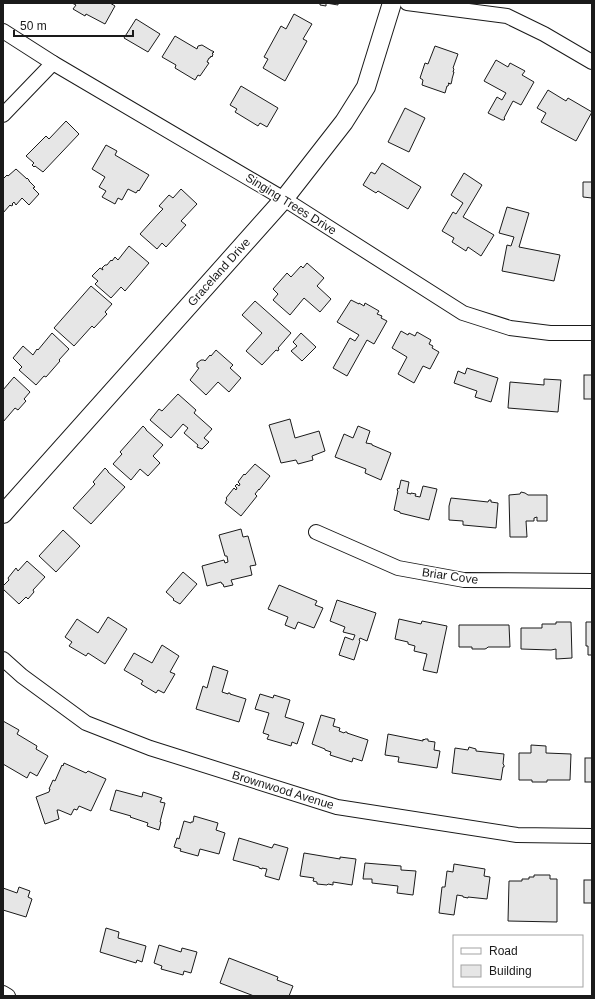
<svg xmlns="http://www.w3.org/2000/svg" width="595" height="999" viewBox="0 0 595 999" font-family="Arial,sans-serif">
<rect width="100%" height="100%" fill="#fff"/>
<!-- building -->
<g fill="#e6e6e6" stroke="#1a1a1a">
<path d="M72,3H110L115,6L105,24L86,14L85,16L73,9L76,5Z"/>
<path d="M320,3H338V5L326,3V6L320,5Z"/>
<path d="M294,14L312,24L303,39L307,41L285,81L263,68L268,59L264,57L281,26L286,29Z"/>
<path d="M136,19L160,34L148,52L124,38Z"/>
<path d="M175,36L197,49L198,46L202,45L212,51H213L214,52L213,53H212L213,54L212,57L211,56L210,58H209L207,62L209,63L200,76L198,75L195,80L175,68L176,65L162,57Z"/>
<path d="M435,46L458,54L453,68L454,69L453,72H454L452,79V80L451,84L448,83L449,84L448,86H447L445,93L422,85L423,80L420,78L425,63L428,64Z"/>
<path d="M496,60L508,67L510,63L525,71L522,75L534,82L521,105L513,101L504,118L505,119L504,120H502L488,113L497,97L502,100L506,93L484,81Z"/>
<path d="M241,86L278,108L267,127L260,123L258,126L235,112L237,109L230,105Z"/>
<path d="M548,90L566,101L568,98L592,112L576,141L541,122L546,113L537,108Z"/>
<path d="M405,108L425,118L409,152L388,142Z"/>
<path d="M66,121L79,134L43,172L35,166L34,167L32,165L34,163L26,156L46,136L49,139Z"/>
<path d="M106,145L117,151L115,155L149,175L139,191L138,190L136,193L128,189L122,200L118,198L115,204L102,197L106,191L99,187L105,177L92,169Z"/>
<path d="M382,163L421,187L408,209L378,191L376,193L363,185L371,172L375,174Z"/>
<path d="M16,169L27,179V178L29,180V181L35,187L33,188L39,194L29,205L22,198L16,205L14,202L12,204L13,205L11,206L10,205L3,213V179L7,175L8,176Z"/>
<path d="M464,173L482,185L463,217L494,235L481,256L468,247L466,251L452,242L454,238L442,231L453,212L456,214L463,203L451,195Z"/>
<path d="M583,182H592V198L583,197Z"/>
<path d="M181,189L197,204L181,221L186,225L166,247L162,243L157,249L140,234L159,213L163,209L159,206L169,195L173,198Z"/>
<path d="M507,207L529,213L519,247L560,255L554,281L502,271L507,245L511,246L514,237L499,233Z"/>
<path d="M129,246L149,263L125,291L121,287L111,298L95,284L98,281L92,276L100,268L103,270L102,268L105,265H107L111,260L112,261L115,257L118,260Z"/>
<path d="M307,263L324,278L317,286L331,299L320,312L304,298L290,315L273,300L278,294L273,289L287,273L291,277L301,266L303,268Z"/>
<path d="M91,286L112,304L105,312L107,314L94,328L92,326L74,346L54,328Z"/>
<path d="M351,300L359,304V303L364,306L365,303L379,311L377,314L382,316L381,318L387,321L374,344L367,340L347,376L333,368L350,338L355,341L359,335L337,322Z"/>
<path d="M255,301L291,333L278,348L279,349L278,351L276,350L262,365L246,351L262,333L242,315Z"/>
<path d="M401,331L408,335L409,333L415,336L417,332L431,340L429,344L433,346L432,348L439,352L430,369L423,366L414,383L398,374L407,357L392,348Z"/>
<path d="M52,333L69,349L59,360L60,361L46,377L44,376L36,385L19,370L22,367L13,358L23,346L33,355L37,349L38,350Z"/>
<path d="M301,333L316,347L302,361L291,351L297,346L293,342Z"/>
<path d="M216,350L233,365L230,368L241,378L229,392L218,382L206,395L190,380L199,368L197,367V363L201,360H204L205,361L210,355L211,356Z"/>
<path d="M467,368L498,378L491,402L475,397L477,391L454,383L458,371L465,374Z"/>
<rect x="584" y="375" width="8" height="24"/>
<path d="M14,377L30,392L24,399L26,401L18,410L15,408L3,422V390Z"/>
<path d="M544,379L561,380L558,412L508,408L510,382L544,385Z"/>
<path d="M178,394L196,410L194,413L212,429L204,438L209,442L202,449L197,447L198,445L184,433L188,428L183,424L171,438L150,420L159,409L162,411Z"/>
<path d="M290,419L295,438L319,431L325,451L312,456L313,460L298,464L296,460L281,463L269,425Z"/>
<path d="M143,426L146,429V430L163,445L153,456L160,463L148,476L140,469L131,480L113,464L122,454L120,452Z"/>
<path d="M358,426L370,431L366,443L372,444V445L391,453L381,480L365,473L366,469L335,457L344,434L353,438Z"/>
<path d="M255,464L270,476L259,490V489L255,494L257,496L241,516L225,503L227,499L226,498L234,488L236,490L237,488L235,486L237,484L239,486L240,484L238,482L244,474L245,475Z"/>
<path d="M105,468L108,471V472L125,487L91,524L73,508L95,484L93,482Z"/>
<path d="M401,480L409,482L407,493L411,494V493L416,494L415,496L420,497L423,486L437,489L429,520L400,513V512L394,510L398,491L397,490L398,488L399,489Z"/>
<path d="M521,492L525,493L528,495H547V521H537V517L534,518V521H526L527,537H510L509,495L520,494Z"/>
<path d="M451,498L488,502L489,500H491V502L498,503L496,528L463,525V521L449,520V506Z"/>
<path d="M241,529L243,537L248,536L256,565L250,566L252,575L231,580L233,585L224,587L223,584H222L221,582L207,586L202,566L224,560L225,563L228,562L227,556H225L219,535Z"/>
<path d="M63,530L80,546L56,572L39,556Z"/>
<path d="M27,561L45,577L33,590L34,592L28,599L26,597L19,604L3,589V586L9,580L8,578L16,568L18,571Z"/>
<path d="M183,572L197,584L180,604L173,600L174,599L166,592Z"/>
<path d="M279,585L317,601L315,605L323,608L314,628L298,622L295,629L285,625L288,617L268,609Z"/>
<path d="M337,600L376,613L367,641L360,638L359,640L360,641L354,660L339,655L345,637L353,640L355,635L343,632L345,627L330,621Z"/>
<path d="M108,617L127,629L105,664L88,653L86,656L69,646L72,642L65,637L77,619L98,633Z"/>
<path d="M399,619L421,624L422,621L447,626L437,673L423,670L427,654L414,651L415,646L408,644V642L395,639Z"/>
<path d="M556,622H571L572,658L556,659V649L551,650L521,649V628H542V624H556Z"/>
<path d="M586,622H592V655H588V646H586Z"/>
<path d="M459,625H509L510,647H488L487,648L485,649H472V647H459Z"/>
<path d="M162,645L179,656L170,672L175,674L164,693L158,690L156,693L141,684L143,681L124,670L134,653L152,663Z"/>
<path d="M213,666L228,671L222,692L228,694V693H230V694L246,699L239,722L196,709L203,686L207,688Z"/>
<path d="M260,694L273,698L274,695L290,700L285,717L304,723L297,744L292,742L291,746L267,739L269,735L263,733L269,713L255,709Z"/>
<path d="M321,715L335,719L333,726L340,728L339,731L344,733L345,732H347V733L368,740L362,761L353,758L352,762L330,755L331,752L325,750V749L312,744Z"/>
<path d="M3,721L19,730L17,734L37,746L36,749L48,756L37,776L30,772L27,778L3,764Z"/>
<path d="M388,734L423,741V739L424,740L425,739H428V741L435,742L434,750L440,751L437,768L398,762L399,757L385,755Z"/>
<path d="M531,745L546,746V753L571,754L570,780H547V782H532V780H519V753H531Z"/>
<path d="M469,747L476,749V751L504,754L503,764L504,765V767H503L501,780L452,773L455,748L468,750Z"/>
<rect x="585" y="758" width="7" height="24"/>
<path d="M64,763L86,773L88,771L106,779L91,811L79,806L77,810L74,809L71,815L59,810H57L59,819L45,824L36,797L49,792L50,789H49L53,780L55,781L62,765L63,766Z"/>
<path d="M116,790L142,797L143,792L162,798L160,802L165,803L160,822H161L159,830L147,826L148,823L130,817L131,816L110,810Z"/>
<path d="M194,816L218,823L216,830L225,833L219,854L200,849L198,856L180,851L181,849L174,847L177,838L179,839L184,821L191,823V822H193Z"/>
<path d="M239,838L272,848L274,844L288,848L279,880L265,876L267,869L262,868V869L259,868V867L233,860Z"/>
<path d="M304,853L340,859V857L356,859L352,885L333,882V885L328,884L327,885L317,884V882L313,881L314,878L300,876Z"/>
<path d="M365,863L401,866V870L416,871L413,895L397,893L398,886L372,883V879H363Z"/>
<path d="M454,864L485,869L484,876L490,877L487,899L468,897V898L463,897V896L457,895L454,915L439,913L442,887H445L447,871L453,872Z"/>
<path d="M534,875H550V879H557V922L508,921L509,881H522V879H529V877H534Z"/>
<rect x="584" y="880" width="8" height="23"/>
<path d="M19,887L30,891L28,897L32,899L26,917L3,910V888L17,893Z"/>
<path d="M106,928L119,932L118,938L146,946L142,962L137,960L136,963L100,952Z"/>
<path d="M159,945L181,952L182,948L197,952L191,973L184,971L183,975L161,969L162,966L154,963Z"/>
<path d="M229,958L278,977L277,980L293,986L289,996H254L220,983Z"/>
</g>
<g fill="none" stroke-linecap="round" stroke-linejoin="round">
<defs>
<g id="minor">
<path d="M407,3L507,16L544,34L592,62"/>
<path d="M3,31L53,63L284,199L463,313L510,328L550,333H592"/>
<path d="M3,115L53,63"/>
<path d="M316,532L398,568L464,580L592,581"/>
<path d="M3,659L22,676L86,723L150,748L337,807L517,835L592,836"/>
<path d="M3,993L8,996"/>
</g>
<path id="tertiary" d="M3,514L284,199L344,122L366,87L392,3"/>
</defs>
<!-- minor casing -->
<use href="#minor" stroke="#1a1a1a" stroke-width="16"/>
<!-- tertiary casing -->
<use href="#tertiary" stroke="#1a1a1a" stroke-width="20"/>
<!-- minor -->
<use href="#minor" stroke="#fff" stroke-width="14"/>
<!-- tertiary -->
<use href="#tertiary" stroke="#fff" stroke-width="18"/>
</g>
<g text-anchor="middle" stroke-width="3" stroke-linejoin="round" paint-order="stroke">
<!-- street labels -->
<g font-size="12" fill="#1a1a1a" stroke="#fff">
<text transform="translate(291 204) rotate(32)" y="4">Singing Trees Drive</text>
<text transform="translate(219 272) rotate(-48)" y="4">Graceland Drive</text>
<text transform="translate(450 576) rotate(8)" y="4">Briar Cove</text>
<text transform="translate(283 790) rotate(17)" y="4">Brownwood Avenue</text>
</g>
</g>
<!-- border -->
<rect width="595" height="999" fill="none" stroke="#1a1a1a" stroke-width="8"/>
<!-- legend -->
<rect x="453" y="935" width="130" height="52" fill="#ffffff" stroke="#a3a3a3"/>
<rect x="461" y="948" width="20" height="6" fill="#ffffff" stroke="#a3a3a3"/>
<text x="489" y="955" font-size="12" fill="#1a1a1a">Road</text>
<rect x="461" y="965" width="20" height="12" fill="#e6e6e6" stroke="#a3a3a3"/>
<text x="489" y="975" font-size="12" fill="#1a1a1a">Building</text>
<!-- scale -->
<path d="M14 30v6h119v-6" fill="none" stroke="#1a1a1a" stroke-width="2"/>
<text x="20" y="30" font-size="12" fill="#1a1a1a" stroke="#ffffff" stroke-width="3" paint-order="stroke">50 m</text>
</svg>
